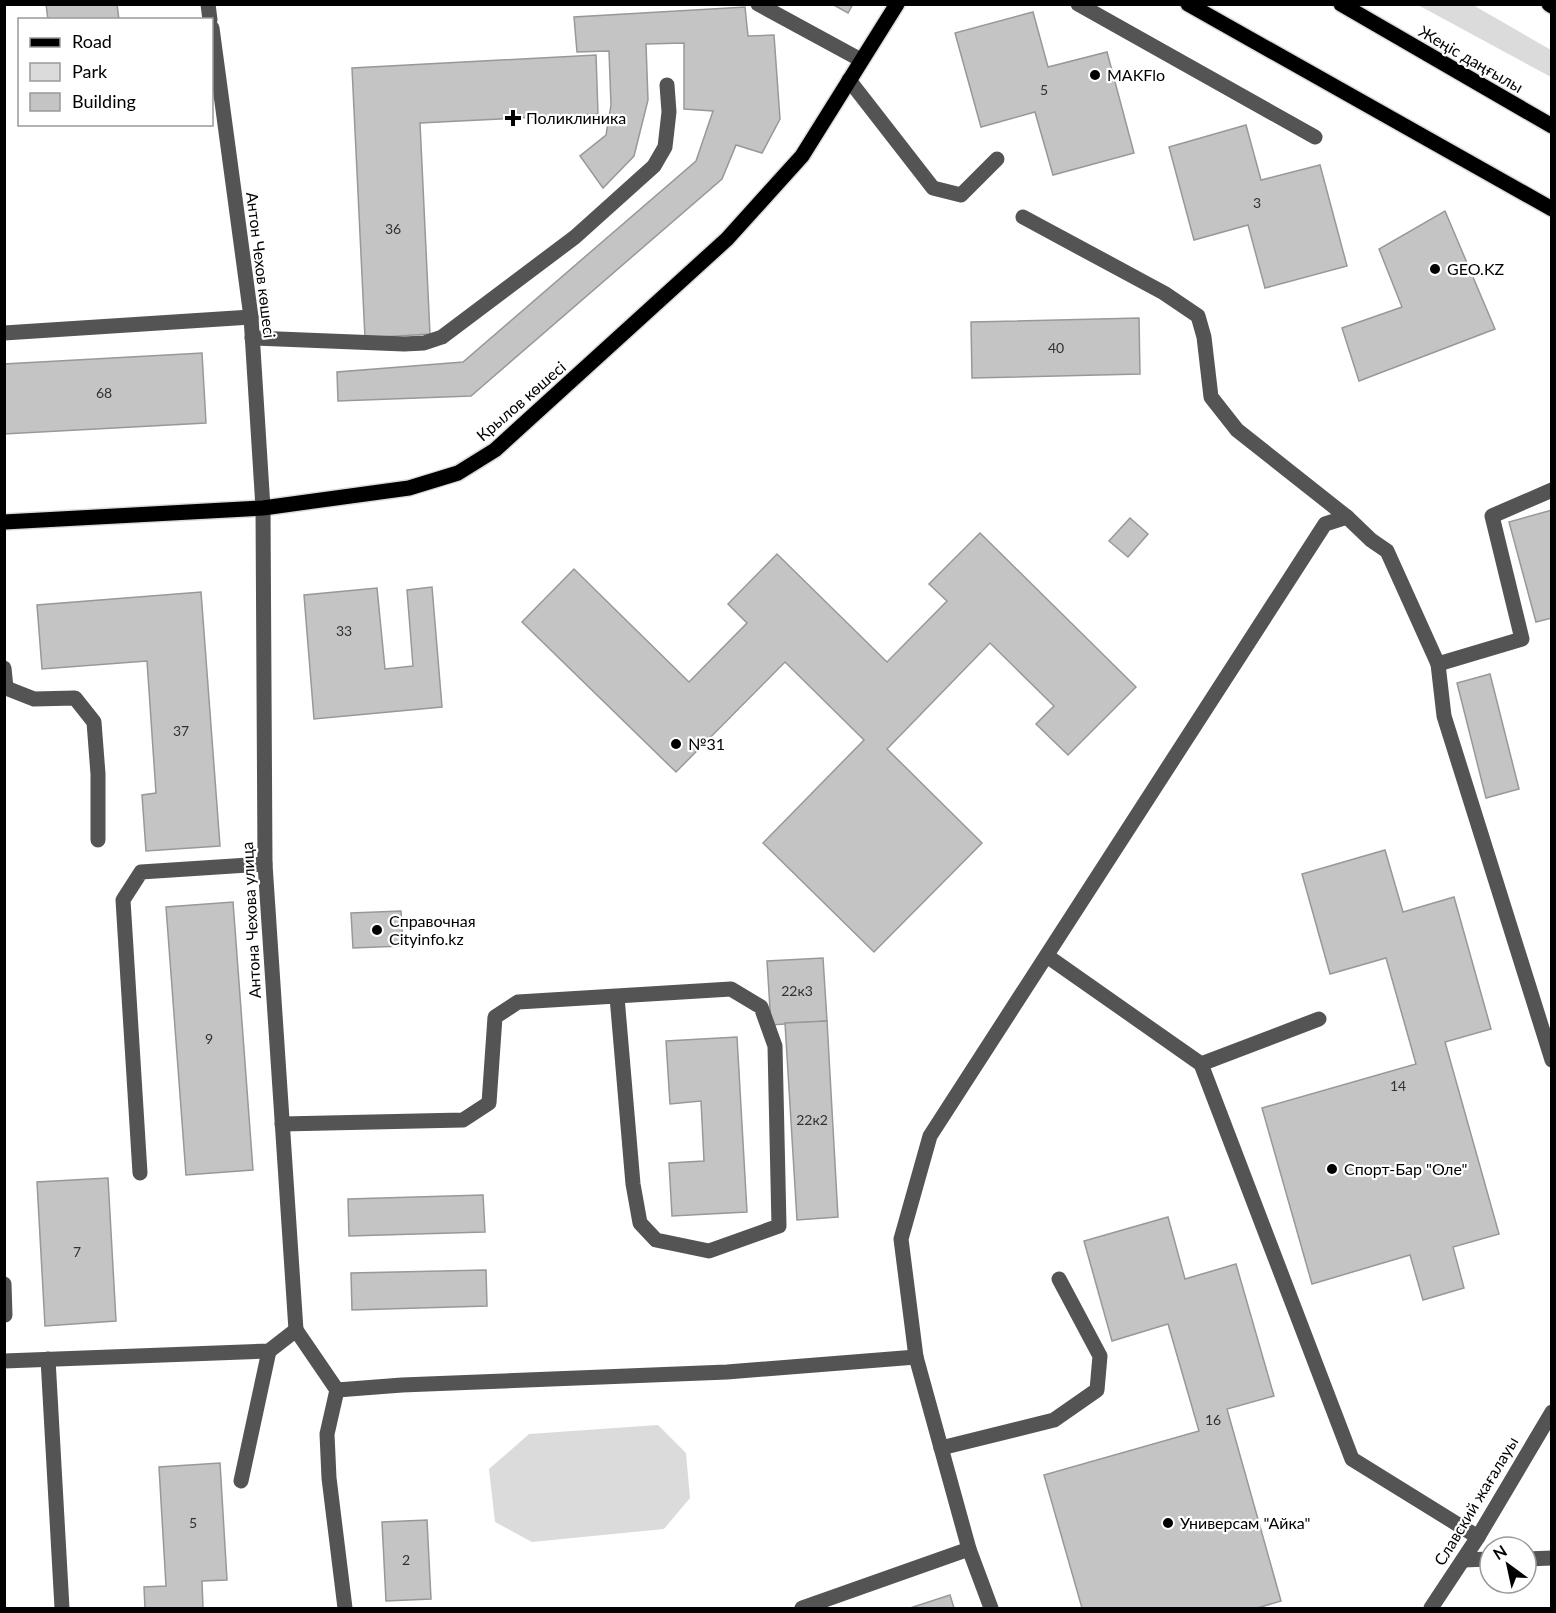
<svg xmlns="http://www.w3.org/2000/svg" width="1556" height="1613" viewBox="0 0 1556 1613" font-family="Lato,sans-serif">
<rect width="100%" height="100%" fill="#fff"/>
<!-- green -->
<g fill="#dbdbdb">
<path d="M1418,5H1473L1551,50V77Z"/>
<path d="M658,1425L686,1453L690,1498L664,1529L532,1542L495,1522L489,1469L529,1434Z"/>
</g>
<!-- building -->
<g fill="#c4c4c4" stroke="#989898" stroke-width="1.5">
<path d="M46,4H117L119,20H48Z"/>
<path d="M832,4H853L848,13Z"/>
<path d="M745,7L748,36L774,35L780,119L762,153L736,145L722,179L471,396L338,401L337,372L463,362L696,161L713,111L684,109V43L646,44L648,100L634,156L603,188L580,156L606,135L611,105L609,51L577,52L574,17Z"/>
<path d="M1033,12L1048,67L1107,52L1134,153L1053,175L1035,112L981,127L955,33Z"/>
<path d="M596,55L598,114L420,123L430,334L365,338L352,68Z"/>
<path d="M1246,125L1261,180L1320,165L1347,266L1265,288L1248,225L1194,240L1169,147Z"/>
<path d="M1445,211L1495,329L1359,381L1342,328L1402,307L1379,249Z"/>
<path d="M1139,318L1140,374L972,378L971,322Z"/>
<path d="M202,353L206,423L4,434V364Z"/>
<path d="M1552,510V618L1536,622L1509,522Z"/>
<path d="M1130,518L1148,534L1128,557L1109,541Z"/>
<path d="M980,533L1136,687L1068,755L1036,724L1054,706L990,643L887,749L982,843L874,952L763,843L864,740L785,662L676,772L522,622L574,569L689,682L747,623L728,604L777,554L887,662L947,601L929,584Z"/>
<path d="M432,587L442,707L314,719L304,595L377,588L385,669L413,666L407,590Z"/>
<path d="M201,592L220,846L146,851L142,795L156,793L147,661L42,669L37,605Z"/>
<path d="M1490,674L1519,789L1486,798L1457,683Z"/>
<path d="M1385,850L1403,912L1454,897L1491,1029L1445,1042L1499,1234L1453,1247L1464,1288L1423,1300L1410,1255L1312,1284L1262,1108L1416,1064L1386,958L1330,974L1302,874Z"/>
<path d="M233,902L253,1170L186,1175L166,907Z"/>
<path d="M401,911L403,946L353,948L351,913Z"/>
<path d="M823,958L827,1021L771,1025L767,961Z"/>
<path d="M827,1021L838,1217L797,1220L785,1023Z"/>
<path d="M737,1037L747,1212L672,1216L669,1163L704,1161L701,1101L670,1104L666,1041Z"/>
<path d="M108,1178L116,1321L45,1326L37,1182Z"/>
<path d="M483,1195L485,1232L349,1236L348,1199Z"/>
<path d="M1168,1217L1185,1279L1236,1264L1274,1396L1227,1409L1281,1601L1257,1608H1082L1044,1475L1199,1431L1168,1324L1112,1341L1084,1241Z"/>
<path d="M486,1270L487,1306L352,1310L351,1273Z"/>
<path d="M220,1463L227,1580L202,1581L203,1608H145L144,1587L166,1586L159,1467Z"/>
<path d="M427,1520L431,1599L386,1601L382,1522Z"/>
<path d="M950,1595L954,1608H910Z"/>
</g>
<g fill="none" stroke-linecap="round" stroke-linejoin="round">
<defs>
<g id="major">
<path d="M1188,4L1552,209"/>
<path d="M1341,4L1552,126"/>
<path d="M1549,4L1552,6"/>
<path d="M4,522L263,508L409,488L458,473L495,450L727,239L802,156L897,4"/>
</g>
</defs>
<!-- major casing -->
<use href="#major" stroke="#dbdbdb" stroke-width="18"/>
<!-- minor -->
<g stroke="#545454" stroke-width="15">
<path d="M208,4L210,20"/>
<path d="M758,4L861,60"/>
<path d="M1078,4L1315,137"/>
<path d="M212,28L251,317L263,508L265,864L296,1330"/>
<path d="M849,80L933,188L961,195L997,159"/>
<path d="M1023,217L1164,293L1198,316L1204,337L1211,397L1237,430L1347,517"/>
<path d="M4,333L251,317"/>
<path d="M252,338L404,344L424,343L442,337L575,237L654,166L665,147L669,112L667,85"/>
<path d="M1552,490L1492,516L1522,639L1438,664L1444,716L1552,1060"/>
<path d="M4,668L6,688L34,699L75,698L94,722L98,774V840"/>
<path d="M1047,956L1201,1064L1352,1459L1478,1537"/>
<path d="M1201,1064L1319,1019"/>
<path d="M282,1124L463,1120L489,1103L495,1017L518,1002L731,989L761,1007L775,1046L779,1226L709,1251L656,1240L640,1223L633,1184L617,997"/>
<path d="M140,1173L123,900L141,872L265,864"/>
<path d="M4,1284L5,1315"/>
<path d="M48,1359L62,1608"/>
<path d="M4,1361L269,1351L296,1330L337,1390L402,1385L727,1372L916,1357"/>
<path d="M337,1390L327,1434L329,1478L345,1608"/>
<path d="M941,1448L1054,1420L1097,1390L1100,1356L1059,1279"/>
<path d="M241,1481L269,1351"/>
<path d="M1526,1559L1552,1558"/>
<path d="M1463,1560L1490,1559"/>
<path d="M802,1608L969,1549"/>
<path d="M991,1608L969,1549L916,1357L901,1239L930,1136L1325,524L1347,517L1371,540L1387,551L1438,664"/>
<path d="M1431,1608L1478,1537L1552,1412"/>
</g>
<!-- major -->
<use href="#major" stroke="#000" stroke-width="15"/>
</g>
<!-- markers -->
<g fill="#000" stroke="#fff" stroke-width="2">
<circle cx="1095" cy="75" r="6"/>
<path d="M510 109h6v6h6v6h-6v6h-6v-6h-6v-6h6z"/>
<circle cx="1435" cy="269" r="6"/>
<circle cx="676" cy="744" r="6"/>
<circle cx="377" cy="930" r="6"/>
<circle cx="1332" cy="1169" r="6"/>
<circle cx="1168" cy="1523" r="6"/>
</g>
<g text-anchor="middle" stroke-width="4.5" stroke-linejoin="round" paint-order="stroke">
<!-- number labels -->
<g font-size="14" fill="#313131">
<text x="1044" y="95">5</text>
<text x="1257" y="208">3</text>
<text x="393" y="234">36</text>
<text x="1056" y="353">40</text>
<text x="104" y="398">68</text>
<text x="344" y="636">33</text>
<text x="181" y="736">37</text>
<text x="797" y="996">22к3</text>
<text x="209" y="1044">9</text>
<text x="1398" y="1091">14</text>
<text x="812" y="1125">22к2</text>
<text x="77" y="1257">7</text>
<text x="1213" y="1425">16</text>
<text x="193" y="1528">5</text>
<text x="406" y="1565">2</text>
</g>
<!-- street labels -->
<g font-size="16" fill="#000" stroke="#fff">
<text transform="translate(1471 59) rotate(30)" y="6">Жеңіс даңғылы</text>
<text transform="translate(261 265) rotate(83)" y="6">Антон Чехов көшесі</text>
<text transform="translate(521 401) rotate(-41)" y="6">Крылов көшесі</text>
<text transform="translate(251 920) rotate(-93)" y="6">Антона Чехова улица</text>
<text transform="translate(1476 1501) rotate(-59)" y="6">Славский жағалауы</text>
</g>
<!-- poi labels -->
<g font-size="16" fill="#000" stroke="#fff" text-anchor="start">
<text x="1107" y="81">MAKFlo</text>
<text x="526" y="124">Поликлиника</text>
<text x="1447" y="275">GEO.KZ</text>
<text x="688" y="750">№31</text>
<text x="389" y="927">Справочная<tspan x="389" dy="18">Cityinfo.kz</tspan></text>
<text x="1344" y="1175">Спорт-Бар "Оле"</text>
<text x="1180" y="1529">Универсам "Айка"</text>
</g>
</g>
<!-- border -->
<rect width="1556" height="1613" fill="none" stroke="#000000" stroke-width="12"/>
<!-- legend -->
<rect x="18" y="18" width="195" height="108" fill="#ffffff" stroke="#999999" stroke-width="1.5"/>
<rect x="30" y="38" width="30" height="9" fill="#000000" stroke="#999999" stroke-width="1.5"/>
<text x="72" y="48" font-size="18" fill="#000000">Road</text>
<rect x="30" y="63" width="30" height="18" fill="#dbdbdb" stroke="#999999" stroke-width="1.5"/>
<text x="72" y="78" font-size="18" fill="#000000">Park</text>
<rect x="30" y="93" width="30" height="18" fill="#c4c4c4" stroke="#999999" stroke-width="1.5"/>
<text x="72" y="108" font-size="18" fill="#000000">Building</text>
<!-- north arrow -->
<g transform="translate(1508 1565) rotate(327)"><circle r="28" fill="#ffffff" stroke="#999999" stroke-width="1.5"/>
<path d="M0-4.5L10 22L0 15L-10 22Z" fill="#000000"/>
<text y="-9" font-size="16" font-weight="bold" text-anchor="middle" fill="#000000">N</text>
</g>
</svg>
